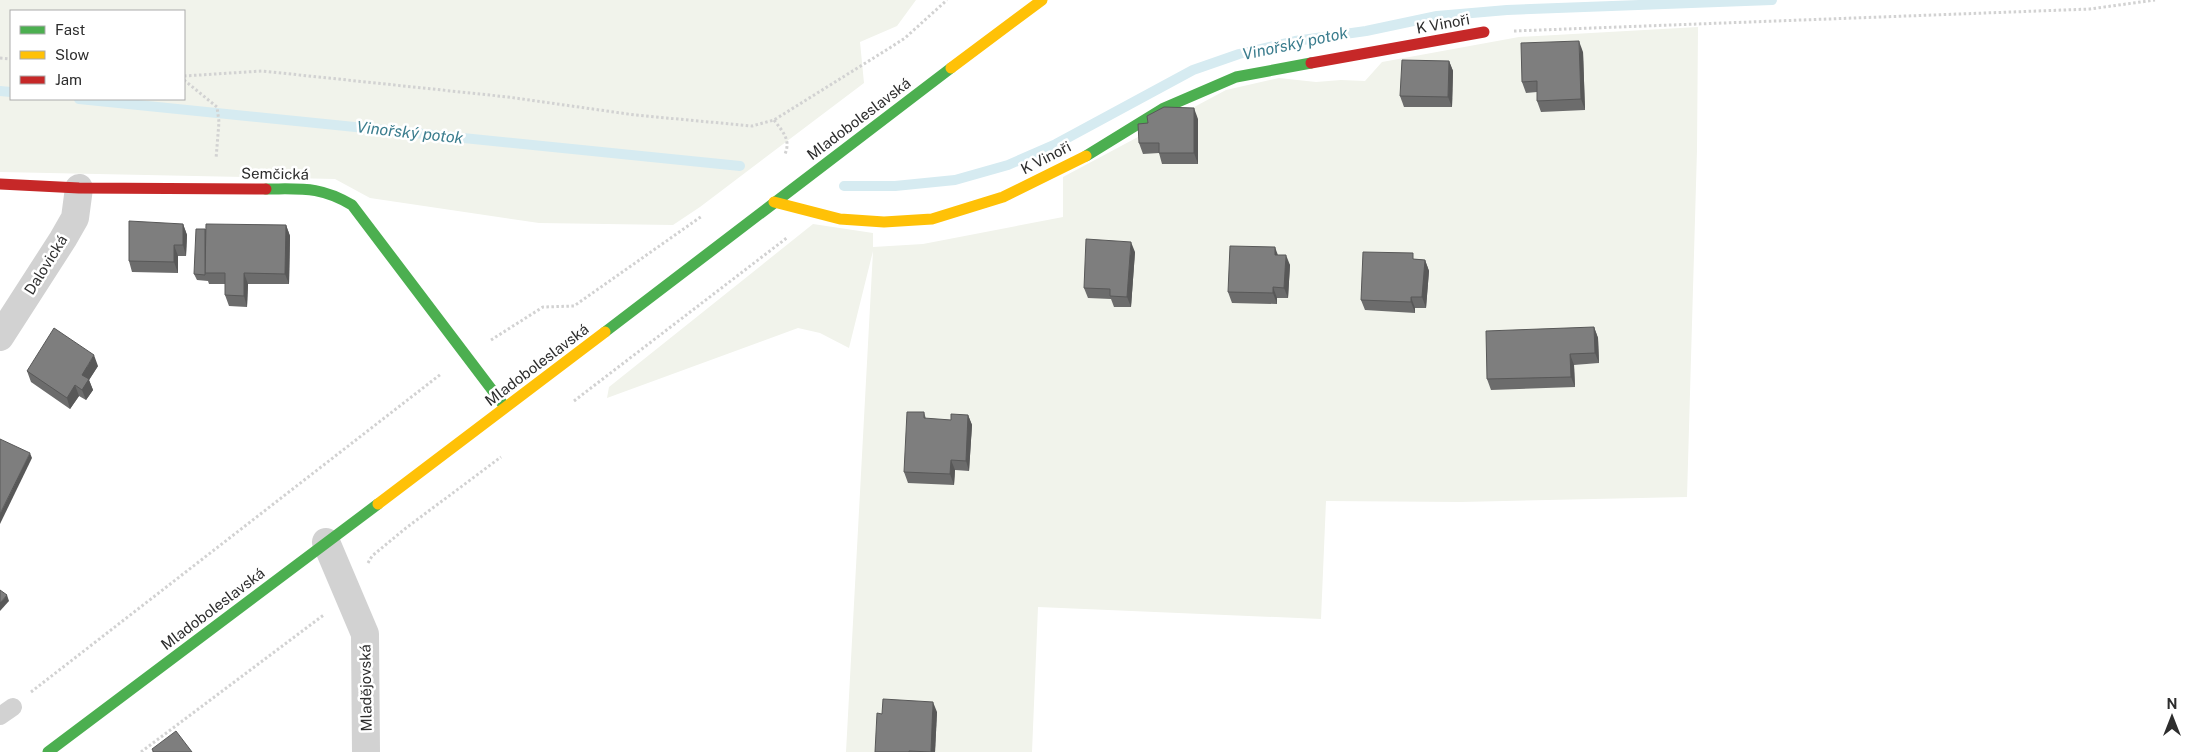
<svg xmlns="http://www.w3.org/2000/svg" width="2207" height="752" viewBox="0 0 2207 752" font-family="'Public Sans',sans-serif">
<rect width="100%" height="100%" fill="#fff"/>
<!-- green -->
<g fill="#f1f3eb" fill-rule="evenodd">
<path d="M0,0H916L897,26L860,42L864,83L700,207L673,225L539,223L370,198L335,179L0,172ZM11,11H184V99H11Z"/>
<path d="M1698,27L1697,150L1687,497L1461,502L1326,501L1321,619L1038,607L1032,752H935L937,713L880,752H846L873,251L849,348L820,333L798,328L607,398L609,387L813,224L873,233V247L923,244L1063,217V177L1226,90L1279,78L1316,82L1341,80L1365,81L1382,62L1519,37ZM1162,153L1198,163L1163,164ZM1367,262L1429,271L1426,308H1415V313ZM1289,266L1288,298H1277ZM1491,342L1599,363L1574,365L1575,387ZM928,423L969,471L955,470Z"/>
</g>
<g fill="none" stroke-linecap="round" stroke-linejoin="round">
<!-- stream -->
<g stroke="#d6ebf1" stroke-width="10">
<path d="M0,91L11,92"/>
<path d="M79,99L740,166"/>
<path d="M844,186H895L955,180L1008,165L1056,144L1193,70L1239,54L1295,41L1366,31L1437,16L1507,10L1772,0"/>
</g>
<!-- path -->
<g stroke="#d2d2d2" stroke-width="3" stroke-dasharray="2.5 2.5" stroke-linecap="butt">
<path d="M1514,31L2090,9L2155,0"/>
<path d="M0,58L11,59"/>
<path d="M184,76L262,71L508,97L635,115L752,126L774,120L888,49L905,38L947,0"/>
<path d="M184,80L217,107L219,122L216,159"/>
<path d="M774,120C783,132 791,140 785,154"/>
<path d="M491,340L543,307L574,306L702,216"/>
<path d="M574,401L788,237"/>
<path d="M368,563L372,556L406,528L501,457"/>
<path d="M31,692L441,374"/>
<path d="M141,752L325,614"/>
</g>
<!-- lane -->
<path stroke="#d2d2d2" stroke-width="18" d="M0,716L13,707"/>
<!-- street -->
<g stroke="#d2d2d2" stroke-width="28">
<path d="M0,337L63,239L75,218L79,188"/>
<path d="M326,542L365,634L366,752"/>
</g>
<!-- fast -->
<g stroke="#4caf50" stroke-width="11">
<path d="M1086,156L1164,108L1236,77L1311,63"/>
<path d="M266,189C302,189 320,186 352,205L505,407"/>
<path d="M605,332L951,68"/>
<path d="M48,752L378,504"/>
</g>
<!-- slow -->
<g stroke="#ffc107" stroke-width="11">
<path d="M951,68L1042,0"/>
<path d="M774,202L840,219L884,222L932,219L1003,197L1086,156"/>
<path d="M378,504L605,332"/>
</g>
<!-- jam -->
<g stroke="#c62828" stroke-width="11">
<path d="M1311,63L1484,32"/>
<path d="M0,184L79,188L266,189"/>
</g>
</g>
<!-- wall -->
<g fill="#6c6c6c">
<path d="M1583,52L1585,110L1541,112L1537,101V92L1526,93L1522,82Z"/>
<path d="M1449,61L1453,71L1452,107H1404L1400,96Z"/>
<path d="M1198,119V164H1162L1159,153L1143,154L1139,143Z"/>
<path d="M183,224L187,235L186,256H178V273L132,272L129,261Z"/>
<path d="M286,225L290,236L289,284H248L247,307L229,306L225,295V284H209L208,281L197,280L194,274L205,229Z"/>
<path d="M1135,252L1131,307H1114L1111,299L1088,298L1084,288Z"/>
<path d="M1278,255L1290,265L1288,298H1277V304L1232,303L1228,292Z"/>
<path d="M1415,259L1425,260L1429,271L1426,308H1415V313L1365,310L1361,300Z"/>
<path d="M1594,327L1598,338L1599,363L1574,365L1575,387L1491,390L1487,379Z"/>
<path d="M98,366L89,380L93,390L86,400L79,396L70,409L31,382L27,371Z"/>
<path d="M924,412L926,419L951,420L968,415L972,425L969,471L955,470L954,485L908,483L904,472Z"/>
<path d="M937,712L935,752H875L882,714Z"/>
</g>
<!-- shaded-wall -->
<g fill="#585858">
<path d="M1579,41L1583,52L1585,110L1581,99Z"/>
<path d="M1449,61L1453,71L1452,107L1448,97Z"/>
<path d="M1194,108L1198,119V164L1194,153Z"/>
<path d="M183,224L187,235L186,256L183,245Z"/>
<path d="M286,225L290,236L289,284L285,274Z"/>
<path d="M1131,242L1135,252L1131,307L1127,297Z"/>
<path d="M174,245L178,256V273L174,262Z"/>
<path d="M1275,247L1279,258L1275,255Z"/>
<path d="M1286,255L1290,265L1288,298L1284,288Z"/>
<path d="M1425,260L1429,271L1426,308L1422,297Z"/>
<path d="M244,273L248,284L247,307L244,296Z"/>
<path d="M1273,287L1277,298V304L1273,293Z"/>
<path d="M1411,297L1415,308V313L1411,302Z"/>
<path d="M1594,327L1598,338L1599,363L1595,353Z"/>
<path d="M1570,354L1574,365L1575,387L1571,377Z"/>
<path d="M94,355L98,366L89,380L93,390L86,400L82,390V375Z"/>
<path d="M75,385L79,396L70,409L67,398Z"/>
<path d="M968,415L972,425L969,471L966,461Z"/>
<path d="M30,453L32,458L0,524V514Z"/>
<path d="M951,460L955,470L954,485L950,474Z"/>
<path d="M7,595L9,601L0,611V603Z"/>
<path d="M933,702L937,712L935,752H931Z"/>
</g>
<!-- building -->
<g fill="#7e7e7e" stroke="#585858">
<path d="M1579,41L1581,99L1537,101V81L1522,82L1521,43Z"/>
<path d="M1402,60L1449,61L1448,97L1400,96Z"/>
<path d="M1164,107L1194,108V153H1159V143H1139L1138,124L1148,123L1147,116Z"/>
<path d="M129,221L183,224V245H174V262L129,261Z"/>
<path d="M206,224L286,225L285,274L244,273V296L225,295V273H205Z"/>
<path d="M196,229H205V275L194,274Z"/>
<path d="M1086,239L1131,242L1127,297L1110,296V289L1084,288Z"/>
<path d="M1230,246L1275,247V255H1286L1284,288L1273,287V293L1228,292Z"/>
<path d="M1363,252L1413,253V259L1425,260L1422,297H1411V302L1361,300Z"/>
<path d="M1594,327L1595,353L1570,354L1571,377L1487,379L1486,331Z"/>
<path d="M54,328L94,355L82,375L89,379L82,390L75,385L67,398L27,371Z"/>
<path d="M907,412H924V418L951,420V414L968,415L966,461L951,460L950,474L904,472Z"/>
<path d="M0,439L30,453L0,514Z"/>
<path d="M0,590L7,595L0,603Z"/>
<path d="M883,699L933,702L931,752L909,751V752H875L877,713L882,714Z"/>
<path d="M176,731L192,752H153V751L152,749Z"/>
</g>
<g text-anchor="middle" stroke-width="5" stroke-linejoin="round" paint-order="stroke">
<!-- street labels -->
<g font-size="15" fill="#2d2d2d" stroke="#fff">
<text transform="translate(1443 24) rotate(-10)" y="5">K Vinoři</text>
<text transform="translate(859 119) rotate(-37)" y="5">Mladoboleslavská</text>
<text transform="translate(1046 158) rotate(-27)" y="5">K Vinoři</text>
<text transform="translate(275 174) rotate(1)" y="5">Semčická</text>
<text transform="translate(46 265) rotate(-58)" y="5">Dalovická</text>
<text transform="translate(537 365) rotate(-37)" y="5">Mladoboleslavská</text>
<text transform="translate(213 609) rotate(-37)" y="5">Mladoboleslavská</text>
<text transform="translate(366 688) rotate(-91)" y="5">Mladějovská</text>
</g>
<!-- water labels -->
<g font-size="16" font-style="italic" fill="#3b7d8e" stroke="#fff">
<text transform="translate(1295 43) rotate(-12)" y="6">Vinořský potok</text>
<text transform="translate(410 132) rotate(6)" y="6">Vinořský potok</text>
</g>
</g>
<!-- legend -->
<rect x="10" y="10" width="175" height="90" fill="#ffffff" stroke="#ababab"/>
<rect x="20" y="26" width="25" height="8" fill="#4caf50" stroke="#ababab"/>
<text x="55" y="35" font-size="15" fill="#2d2d2d">Fast</text>
<rect x="20" y="51" width="25" height="8" fill="#ffc107" stroke="#ababab"/>
<text x="55" y="60" font-size="15" fill="#2d2d2d">Slow</text>
<rect x="20" y="76" width="25" height="8" fill="#c62828" stroke="#ababab"/>
<text x="55" y="85" font-size="15" fill="#2d2d2d">Jam</text>
<!-- north arrow -->
<g transform="translate(2172 717)" stroke="#ffffff" stroke-width="4" paint-order="stroke">
<path d="M0-4L9 19L0 12L-9 19Z" fill="#2d2d2d"/>
<text y="-8" font-size="14" font-weight="bold" text-anchor="middle" fill="#2d2d2d">N</text>
</g>
</svg>
